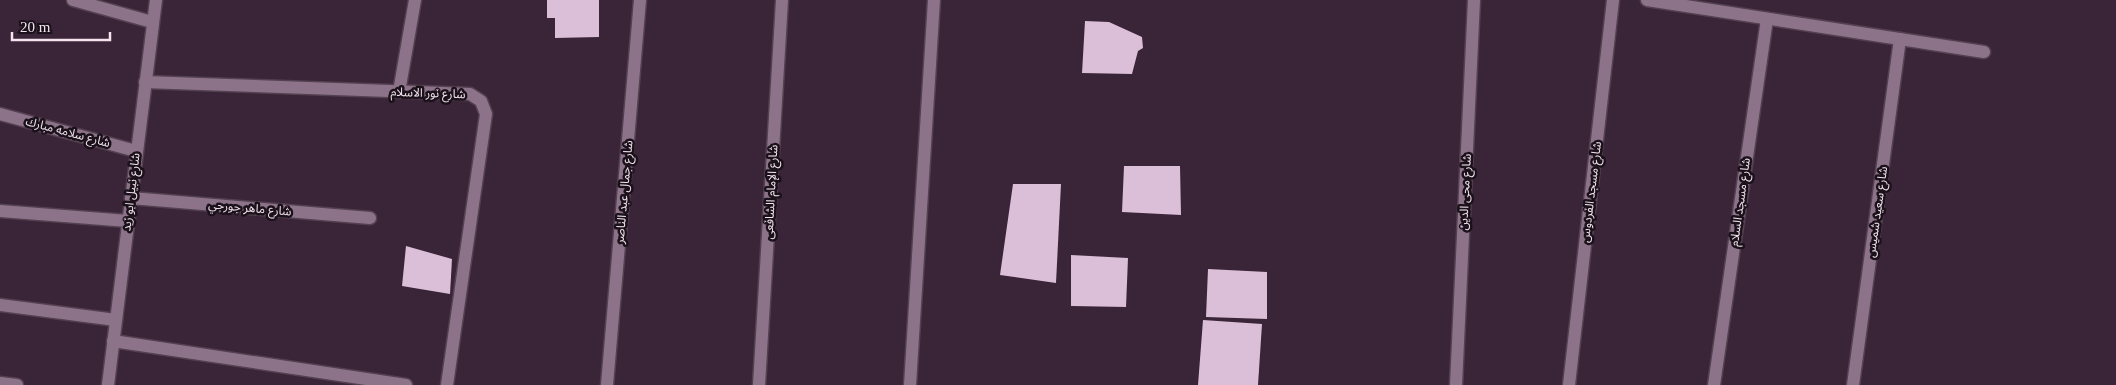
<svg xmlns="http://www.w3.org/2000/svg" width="2116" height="385" viewBox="0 0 2116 385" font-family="'Times New Roman','Noto Sans Arabic',serif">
<rect width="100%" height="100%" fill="#3a2437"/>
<!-- building -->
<g fill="#dbbed7">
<path d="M547,0H599V37L555,38V18H547Z"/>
<path d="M1085,21L1109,22L1142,37L1143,48L1138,51L1132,74L1082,73Z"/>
<path d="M1124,166H1180L1181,215L1122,212Z"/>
<path d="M1013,184H1061L1056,283L1000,275Z"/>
<path d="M406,246L452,259L450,294L402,286Z"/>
<path d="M1071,255L1128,258L1126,307L1071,306Z"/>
<path d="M1208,269L1267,272V319L1206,317Z"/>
<path d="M1203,320L1262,324L1258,385H1198Z"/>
</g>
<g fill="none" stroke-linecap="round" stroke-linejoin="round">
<defs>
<g id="minor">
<path d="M73,0L152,22"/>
<path d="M1647,0L1984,52"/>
<path d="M145,82L470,94L481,101L486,114L447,385"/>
<path d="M399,92L415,0"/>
<path d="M0,114L136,151"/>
<path d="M131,198L370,218"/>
<path d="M0,211L128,221"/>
<path d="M0,305L116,320"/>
<path d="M113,341L406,385"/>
<path d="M0,383L17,385"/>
<path d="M108,385L156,0"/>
<path d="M607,385L640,0"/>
<path d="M759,385L782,0"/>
<path d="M910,385L934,0"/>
<path d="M1456,385L1474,0"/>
<path d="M1569,385L1613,0"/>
<path d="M1714,385L1767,19"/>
<path d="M1853,385L1900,39"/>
</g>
</defs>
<!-- minor casing -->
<use href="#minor" stroke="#534050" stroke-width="15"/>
<!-- minor -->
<use href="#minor" stroke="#8d7389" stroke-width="12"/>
</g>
<g text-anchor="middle" stroke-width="5" stroke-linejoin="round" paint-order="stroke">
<!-- street labels -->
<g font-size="12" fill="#f2e3ef" stroke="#1b111a">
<text transform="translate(428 93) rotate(2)" y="4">شارع نور الاسلام</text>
<text transform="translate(68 132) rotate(15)" y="4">شارع سلامه مبارك</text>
<text transform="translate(131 192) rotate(-83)" y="4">شارع نبيل ابو زيد</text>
<text transform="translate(624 192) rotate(-85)" y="4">شارع جمال عبد الناصر</text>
<text transform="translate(771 192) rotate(-87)" y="4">شارع الإمام الشافعى</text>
<text transform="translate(1465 192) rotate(-87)" y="4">شارع محى الدين</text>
<text transform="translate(1591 192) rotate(-83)" y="4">شارع مسجد الفردوس</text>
<text transform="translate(1740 202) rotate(-82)" y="4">شارع مسجد السلام</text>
<text transform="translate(250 208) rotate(5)" y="4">شارع ماهر جورجي</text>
<text transform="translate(1877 212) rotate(-82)" y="4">شارع سعيد شميس</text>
</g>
</g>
<!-- scale -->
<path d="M12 32v8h98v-8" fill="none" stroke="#f2e3ef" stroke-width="2.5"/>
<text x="20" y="32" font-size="15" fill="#f2e3ef" stroke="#1b111a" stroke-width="4" paint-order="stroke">20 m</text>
</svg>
